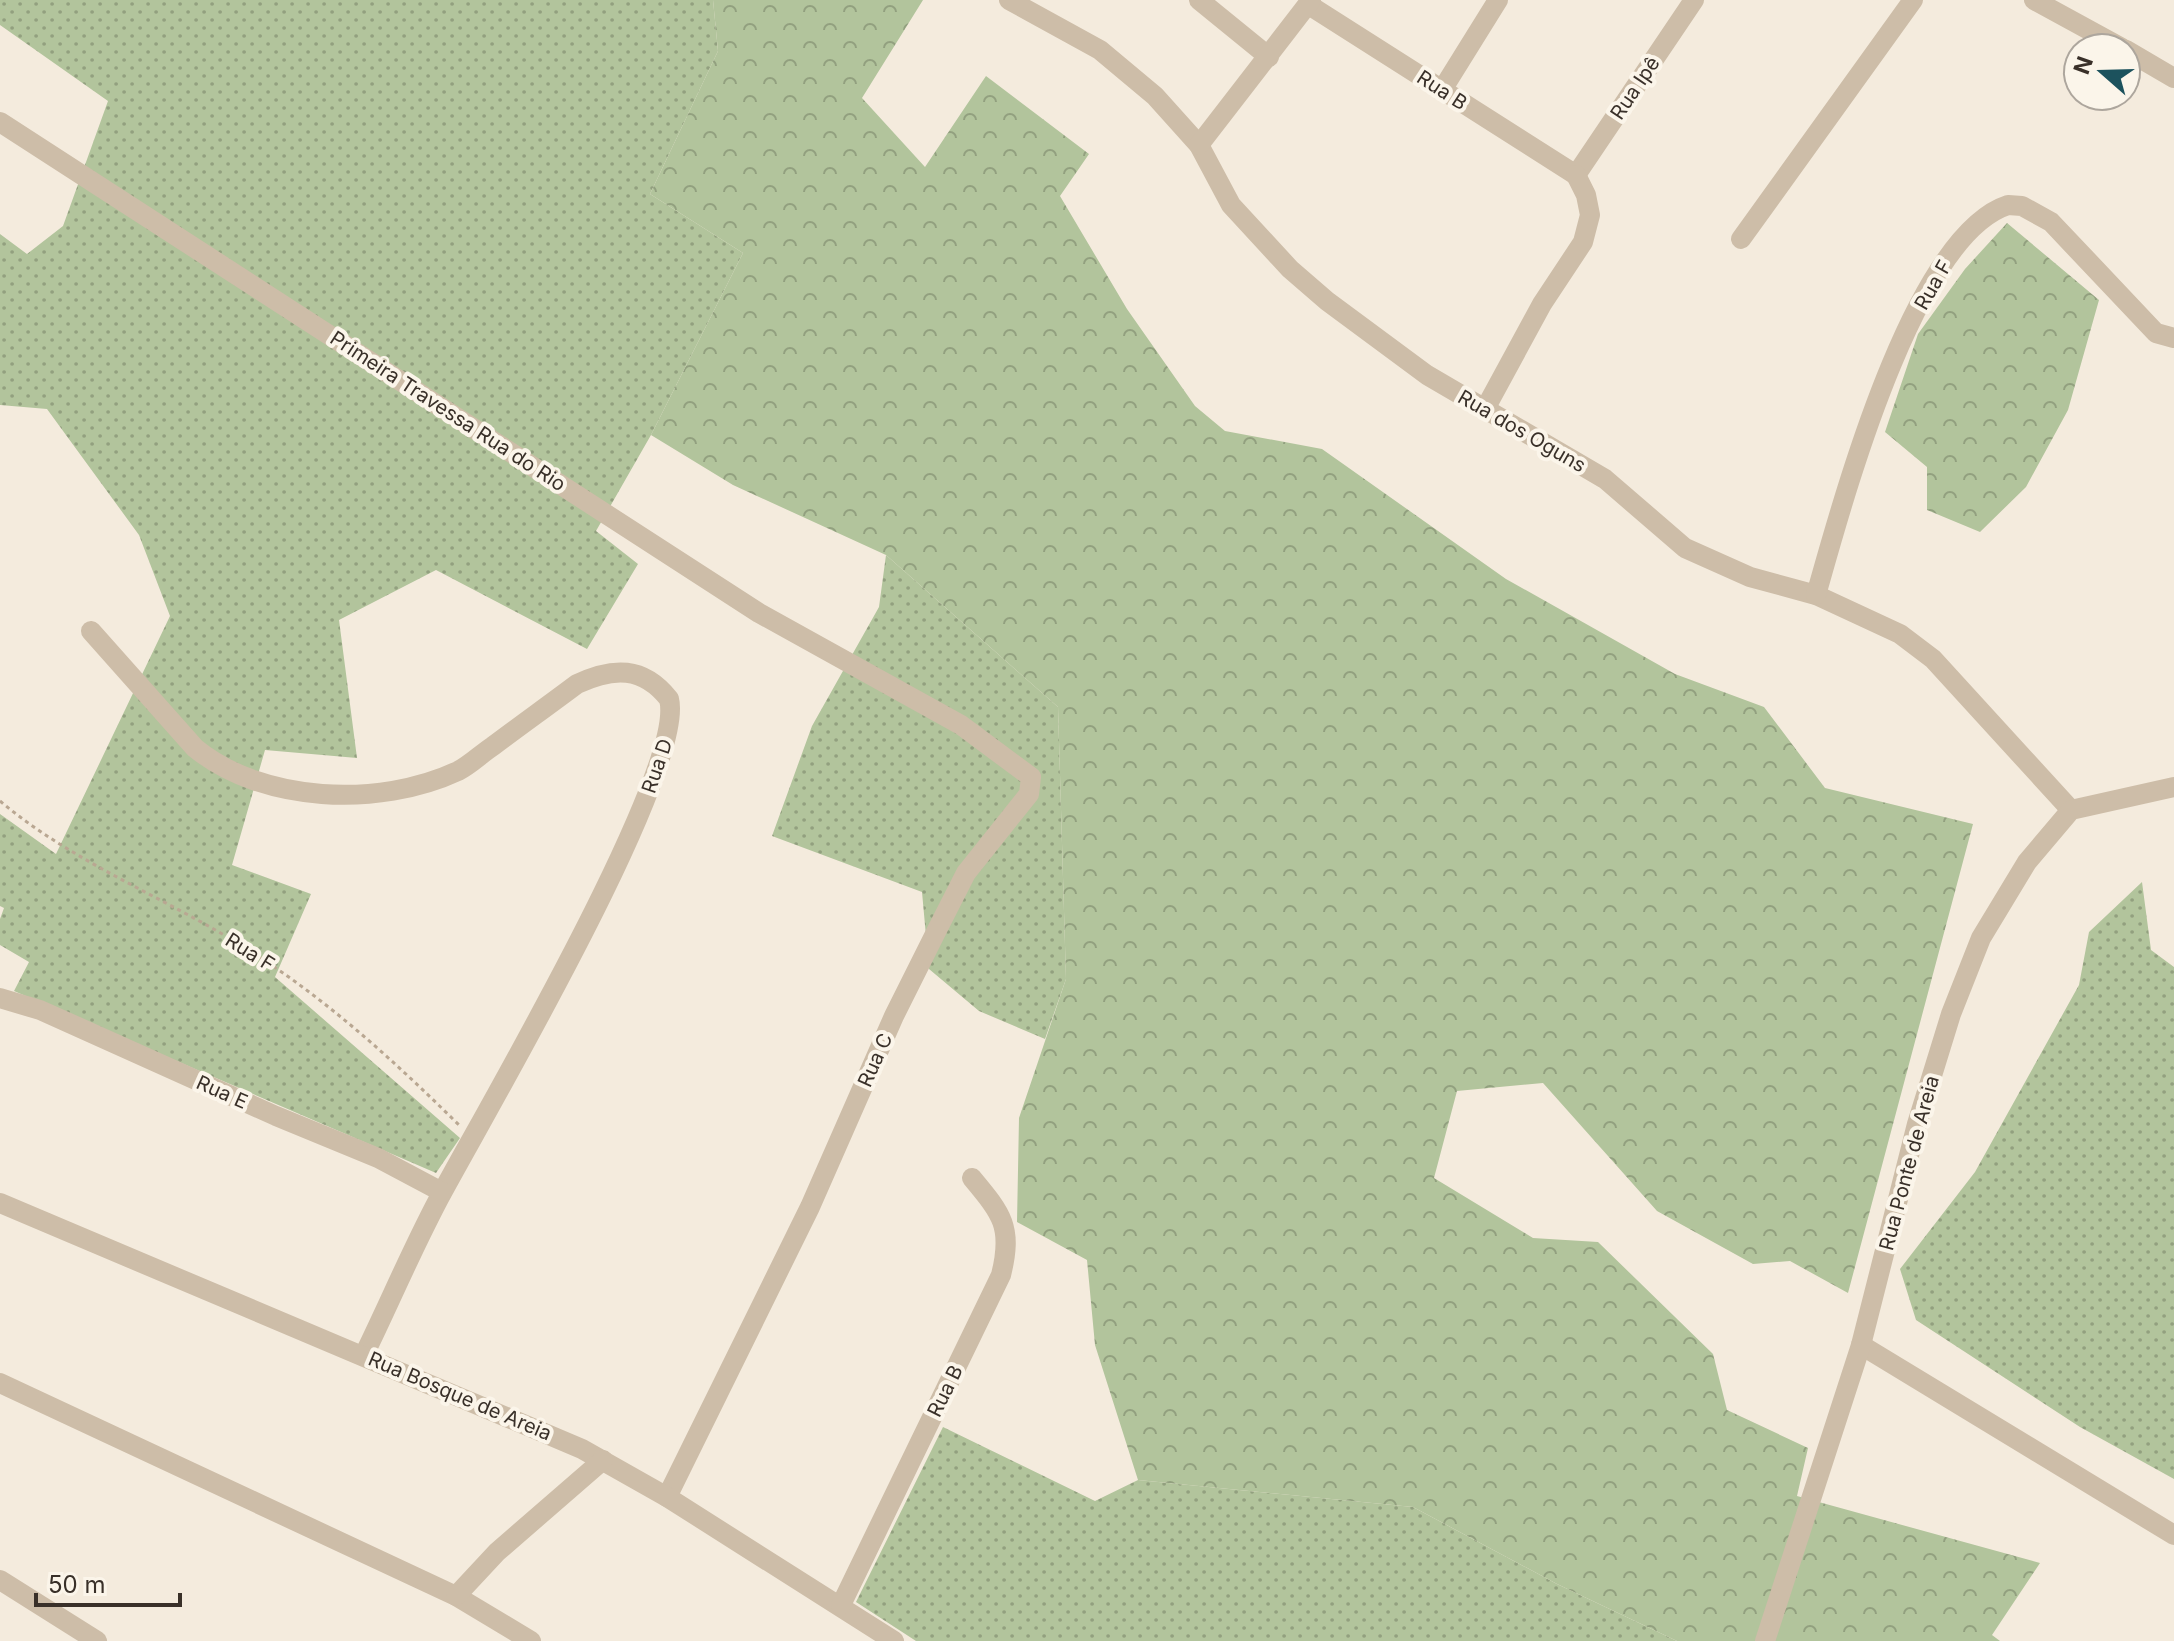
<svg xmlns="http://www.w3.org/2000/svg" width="2174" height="1641" viewBox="0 0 2174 1641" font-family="Inter,sans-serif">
<defs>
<pattern id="grass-dots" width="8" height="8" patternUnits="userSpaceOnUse" patternTransform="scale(2)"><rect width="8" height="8" fill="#b2c49c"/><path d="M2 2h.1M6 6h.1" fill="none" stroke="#92a07f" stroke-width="1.8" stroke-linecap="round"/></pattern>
<pattern id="forest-crowns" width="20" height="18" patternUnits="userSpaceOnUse" patternTransform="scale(2)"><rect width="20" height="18" fill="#b2c49c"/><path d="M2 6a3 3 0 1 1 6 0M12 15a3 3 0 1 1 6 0" fill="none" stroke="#92a07f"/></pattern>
</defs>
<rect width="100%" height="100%" fill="#f4ebdd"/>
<!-- grass -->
<g fill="url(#grass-dots)">
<path d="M0,0H713L718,51L650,194L743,253L651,435L596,531L638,564L587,649L436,570L339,620L357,758L265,750L232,865L311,894L275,977L460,1138L436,1173L14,991L29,962L0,945V919L4,908L0,906V814L56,854L170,616L139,535L47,409L0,405V234L27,254L63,226L108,101L0,25Z"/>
<path d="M886,555L1058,707L1066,979L1045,1039L979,1011L929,969L922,892L772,836L812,726L879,607Z"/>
<path d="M2142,882L2151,950L2174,967V1479L2080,1427L1916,1320L1900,1269L1975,1172L2079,985L2089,932Z"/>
<path d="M943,1427L1095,1501L1138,1480L1413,1507L1557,1584L1677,1641H916L856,1602Z"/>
</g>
<!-- forest -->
<g fill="url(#forest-crowns)">
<path d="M713,0H923L862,98L925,167L986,76L1089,154L1060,196L1127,309L1195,406L1225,431L1322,449L1506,579L1675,674L1764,707L1825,788L1973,824L1848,1293L1790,1261L1753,1264L1657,1211L1543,1083L1457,1091L1434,1178L1533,1238L1598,1242L1713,1354L1727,1410L1808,1448L1797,1496L2040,1563L1992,1635L2000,1641H1677L1557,1584L1413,1507L1138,1480L1095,1345L1087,1260L1017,1222L1019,1118L1066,979L1058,707L886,555L733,485L651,435L743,253L650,194L718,51Z"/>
<path d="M2007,223L2099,300L2068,410L2026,487L1980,532L1927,510V467L1885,432L1918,334L1965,269Z"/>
</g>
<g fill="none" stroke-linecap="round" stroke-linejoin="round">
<!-- path -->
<path stroke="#b9a792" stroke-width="3" stroke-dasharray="4 4" stroke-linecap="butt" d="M0,801C71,861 161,896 239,944C322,995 390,1057 459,1125"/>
<!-- minor -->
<g stroke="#cdbda8" stroke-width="20">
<path d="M1009,0L1100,50L1155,96L1199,145L1231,205L1290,269L1327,301L1427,375L1605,479L1685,548L1750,577L1816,595L1900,634L1933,659L2071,810"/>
<path d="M1199,0L1269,57"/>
<path d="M2034,0L2122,48"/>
<path d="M1309,5L1576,175"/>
<path d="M2126,50L2174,78"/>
<path d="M1442,90L1498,0"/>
<path d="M0,122L759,613L961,725L1031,777L1029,794L966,873L938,928L894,1016L810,1207L667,1497"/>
<path d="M1199,145L1311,0"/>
<path d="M1576,175L1694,0"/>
<path d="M1741,239L1913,0"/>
<path d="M1485,409L1542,304L1583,242L1590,215L1586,195L1576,175"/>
<path d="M1816,595C1842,504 1913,236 2008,205L2022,206L2051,222L2156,333L2174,338"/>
<path d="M91,631L195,748C262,803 379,808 458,771C470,765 481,754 493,746C521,725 549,705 577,684C613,667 643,666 669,699C687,769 486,1111 443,1191C414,1244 391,1300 364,1355"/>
<path d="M0,998L40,1010L276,1116L378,1158L442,1192"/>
<path d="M0,1203L582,1449L667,1497L894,1641"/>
<path d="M1861,1345L2174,1535"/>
<path d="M0,1383L456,1596L531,1641"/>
<path d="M0,1580L97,1641"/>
<path d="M456,1596L497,1552L603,1460"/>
<path d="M841,1605L1001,1275C1013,1227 1002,1214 972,1178"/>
<path d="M1765,1641L1861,1345L1917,1124L1951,1014L1981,938L2027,862L2071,810L2174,787"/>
</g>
</g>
<g text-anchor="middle" stroke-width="8" stroke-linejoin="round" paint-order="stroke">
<!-- street labels -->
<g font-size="20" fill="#393029" stroke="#fbf5ea">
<text transform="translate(1635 88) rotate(-56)" y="7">Rua Ipê</text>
<text transform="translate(1442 90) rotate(33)" y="7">Rua B</text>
<text transform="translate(1933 285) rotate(-60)" y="7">Rua F</text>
<text transform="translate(448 411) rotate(33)" y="7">Primeira Travessa Rua do Rio</text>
<text transform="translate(1522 431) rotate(30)" y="7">Rua dos Oguns</text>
<text transform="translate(657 766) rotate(-71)" y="7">Rua D</text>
<text transform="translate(250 952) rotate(32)" y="7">Rua F</text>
<text transform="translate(875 1060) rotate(-66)" y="7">Rua C</text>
<text transform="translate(222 1092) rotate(24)" y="7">Rua E</text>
<text transform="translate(1909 1163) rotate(-75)" y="7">Rua Ponte de Areia</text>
<text transform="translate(945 1391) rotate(-64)" y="7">Rua B</text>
<text transform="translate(460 1396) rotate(23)" y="7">Rua Bosque de Areia</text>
</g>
</g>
<!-- north arrow -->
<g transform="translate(2102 72) rotate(290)"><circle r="38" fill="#fbf5ea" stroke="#ada69d" stroke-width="2"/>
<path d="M0-6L14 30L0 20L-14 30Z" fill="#1c525d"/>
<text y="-12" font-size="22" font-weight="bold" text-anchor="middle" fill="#393029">N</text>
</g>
<!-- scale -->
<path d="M36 1593v12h144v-12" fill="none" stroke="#393029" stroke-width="4"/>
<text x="48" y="1593" font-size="24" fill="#393029" stroke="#fbf5ea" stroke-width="6" paint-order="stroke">50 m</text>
</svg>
